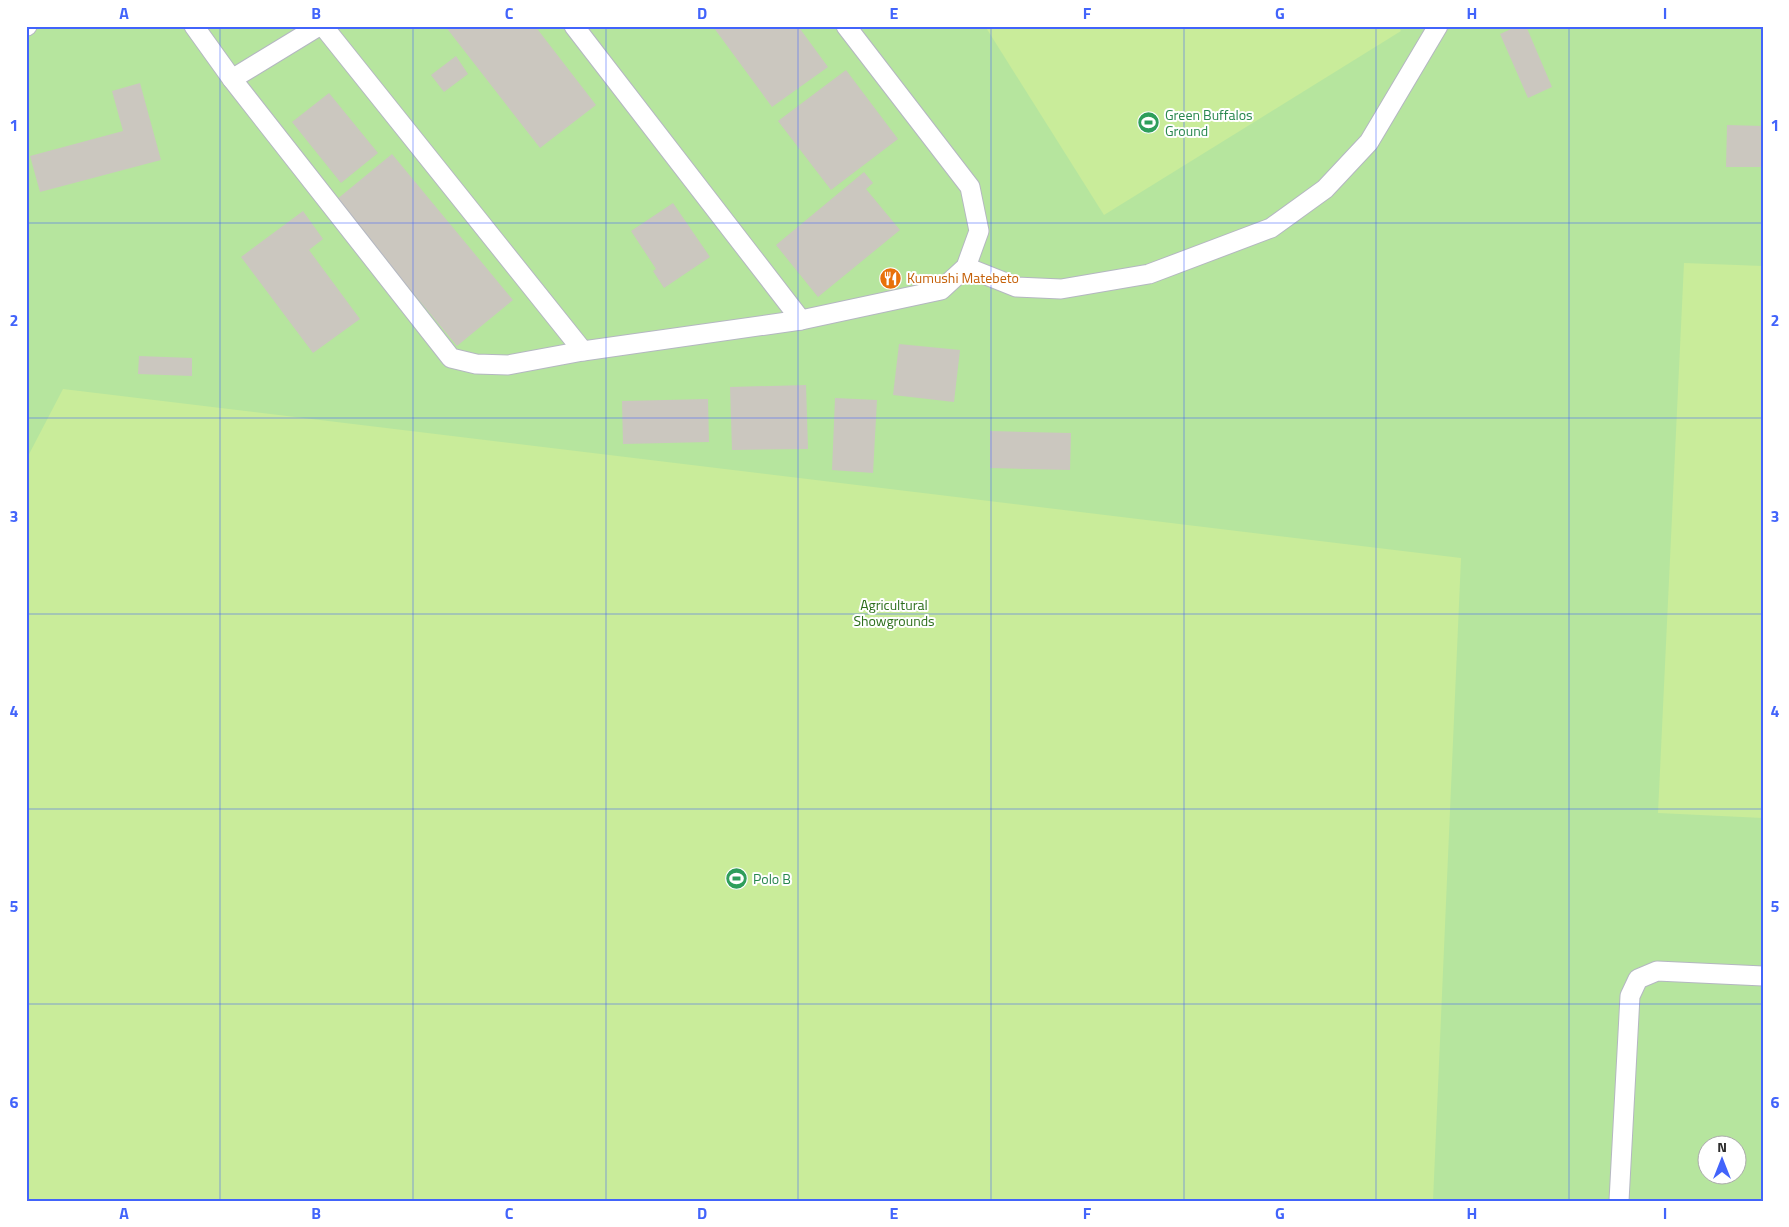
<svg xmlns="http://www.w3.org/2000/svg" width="1789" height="1227" viewBox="0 0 1789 1227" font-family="'Titillium Web',sans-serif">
<rect width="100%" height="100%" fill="#efe9e1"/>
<!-- green -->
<path fill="#b6e59e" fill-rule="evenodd" d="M26,26H1763V1201H26ZM1706,1144H1736V1174H1706Z"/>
<!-- pitch -->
<g fill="#c9ec9a">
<path d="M985,26H1398L1401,31L1104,215Z"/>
<path d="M1684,263L1763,266V818L1658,813Z"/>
<path d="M63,389L1461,558L1433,1201H26V460Z"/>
</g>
<!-- building -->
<g fill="#cbc7bf">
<path d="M445,26H535L596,105L540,148Z"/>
<path d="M716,26H798L828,67L772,107L714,28Z"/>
<path d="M1518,26H1526L1552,87L1528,98L1500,34Z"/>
<path d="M456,56L468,74L444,92L431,75Z"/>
<path d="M846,70L898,139L831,190L778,121Z"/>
<path d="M140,83L161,160L40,192L30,156L123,131L112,91Z"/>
<path d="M329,93L378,153L341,183L292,122Z"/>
<path d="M1727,125L1763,126V167H1726Z"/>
<path d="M392,154L513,300L457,346L336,200Z"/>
<path d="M864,172L873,183L866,189L900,230L818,297L776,245Z"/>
<path d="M673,203L710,257L664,288L653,271L656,269L631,231Z"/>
<path d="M303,211L323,239L309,250L360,319L313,353L241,257Z"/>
<path d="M899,344L960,350L954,402L893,395Z"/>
<path d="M139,356L192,358V376L138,374Z"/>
<path d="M806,385L808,449L732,450L730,387Z"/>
<path d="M835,398L877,400L873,473L832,470Z"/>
<path d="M708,399L709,442L623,444L622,401Z"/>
<path d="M990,431L1071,433L1070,470L990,468Z"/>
</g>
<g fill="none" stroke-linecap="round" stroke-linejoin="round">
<defs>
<g id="lane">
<path d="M26,26H27"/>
<path d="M194,26L232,79L451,358L476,364L508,365L583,351L801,320L941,290L966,267L979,231L970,187L846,26"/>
<path d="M323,26L583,351"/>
<path d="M574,26L801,320"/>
<path d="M232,79L319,26"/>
<path d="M966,267L1016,287L1061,289L1149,274L1271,228L1325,189L1369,142L1438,26"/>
<path d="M1619,1201L1630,996L1638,979L1657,971L1763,976"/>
</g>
</defs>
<!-- lane casing -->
<use href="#lane" stroke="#b4b7c1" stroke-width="21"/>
<!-- lane -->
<use href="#lane" stroke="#fff" stroke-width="19"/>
</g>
<!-- grid -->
<path fill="none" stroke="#4264fb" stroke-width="1" stroke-opacity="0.55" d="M220,26V1201M413,26V1201M606,26V1201M798,26V1201M991,26V1201M1184,26V1201M1376,26V1201M1569,26V1201M26,223H1763M26,418H1763M26,614H1763M26,809H1763M26,1004H1763"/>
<!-- icons -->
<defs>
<symbol id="stadium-disc" viewBox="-11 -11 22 22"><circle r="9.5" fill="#2e9e5b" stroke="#fff"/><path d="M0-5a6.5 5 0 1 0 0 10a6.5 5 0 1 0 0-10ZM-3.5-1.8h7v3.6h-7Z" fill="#fff"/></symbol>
<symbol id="restaurant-disc" viewBox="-11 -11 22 22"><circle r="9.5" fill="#e8710a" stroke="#fff"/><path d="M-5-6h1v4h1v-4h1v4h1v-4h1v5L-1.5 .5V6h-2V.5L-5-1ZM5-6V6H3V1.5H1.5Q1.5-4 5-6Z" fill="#fff"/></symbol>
</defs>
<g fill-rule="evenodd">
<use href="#stadium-disc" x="1136" y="110" width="25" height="25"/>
<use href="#restaurant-disc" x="878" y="266" width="25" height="25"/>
<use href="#stadium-disc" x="724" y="866" width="25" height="25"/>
</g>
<g text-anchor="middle" stroke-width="4" stroke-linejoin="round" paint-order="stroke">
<!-- leisure labels -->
<g font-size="14" fill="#27864d" stroke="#fff" text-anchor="start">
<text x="1165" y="120">Green Buffalos<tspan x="1165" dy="16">Ground</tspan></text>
<text x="753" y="884">Polo B</text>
</g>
<!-- food labels -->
<g font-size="14" fill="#c56008" stroke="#fff" text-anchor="start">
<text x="907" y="283">Kumushi Matebeto</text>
</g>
<!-- park labels -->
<g font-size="14" fill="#2c6e1b" stroke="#fff">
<text x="894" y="610">Agricultural<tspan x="894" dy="16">Showgrounds</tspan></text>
</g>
</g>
<!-- border -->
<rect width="1789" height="1227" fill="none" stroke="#ffffff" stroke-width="55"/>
<!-- north arrow -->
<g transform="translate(1722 1160)"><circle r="24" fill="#ffffff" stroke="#ababab"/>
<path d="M0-4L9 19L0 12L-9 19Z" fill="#4264fb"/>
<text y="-8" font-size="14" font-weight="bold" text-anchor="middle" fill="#2e2e2e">N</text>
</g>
<rect x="28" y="28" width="1734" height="1172" fill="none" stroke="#4264fb" stroke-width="2"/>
<g font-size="16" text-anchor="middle" font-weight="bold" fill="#4264fb">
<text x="124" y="19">A</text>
<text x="316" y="19">B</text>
<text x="509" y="19">C</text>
<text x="702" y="19">D</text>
<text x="894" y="19">E</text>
<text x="1087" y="19">F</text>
<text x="1280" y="19">G</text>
<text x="1472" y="19">H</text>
<text x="1665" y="19">I</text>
<text x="14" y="131">1</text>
<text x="1775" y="131">1</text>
<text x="14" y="326">2</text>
<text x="1775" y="326">2</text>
<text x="14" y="522">3</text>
<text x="1775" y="522">3</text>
<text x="14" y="717">4</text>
<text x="1775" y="717">4</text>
<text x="14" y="912">5</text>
<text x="1775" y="912">5</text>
<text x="14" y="1108">6</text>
<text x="1775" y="1108">6</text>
<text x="124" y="1219">A</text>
<text x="316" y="1219">B</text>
<text x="509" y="1219">C</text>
<text x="702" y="1219">D</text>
<text x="894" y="1219">E</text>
<text x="1087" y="1219">F</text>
<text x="1280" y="1219">G</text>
<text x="1472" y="1219">H</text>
<text x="1665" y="1219">I</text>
</g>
</svg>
